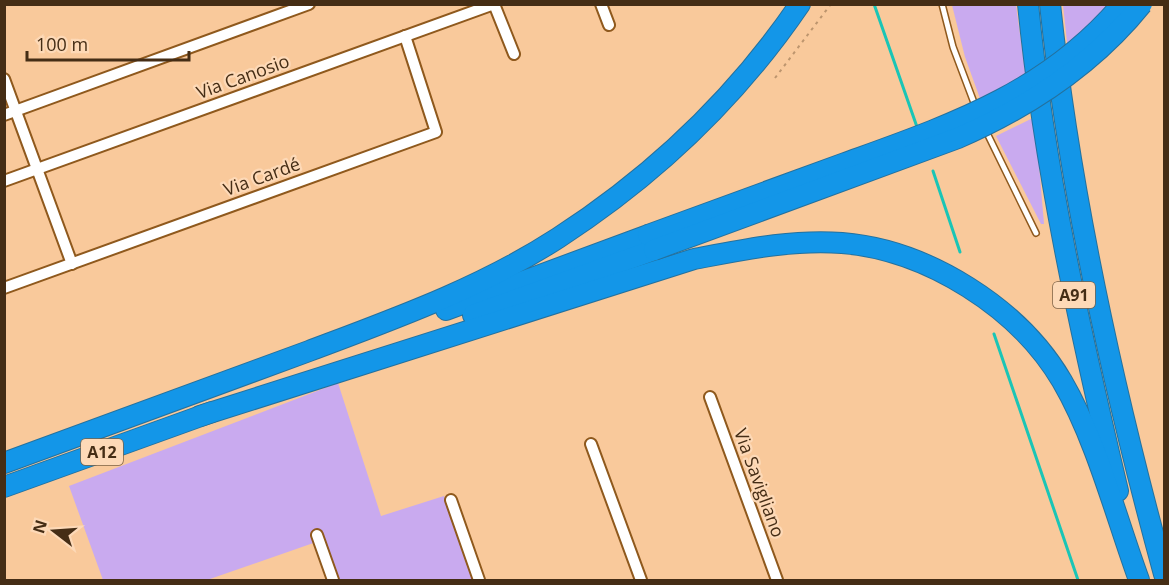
<svg xmlns="http://www.w3.org/2000/svg" width="1169" height="585" viewBox="0 0 1169 585" font-family="'Open Sans',sans-serif">
<rect width="100%" height="100%" fill="#f9c99b"/>
<!-- green -->
<g fill="#c9aaef">
<path d="M952,5H1016L1026,79L982,104L965,57Z"/>
<path d="M1063,5H1115L1068,51Z"/>
<path d="M1035,117L1044,224H1041L996,136Z"/>
<path d="M338,383L381,516L444,496L474,580H338L322,540L207,580H103L69,486Z"/>
</g>
<g fill="none" stroke-linecap="round" stroke-linejoin="round">
<!-- stream -->
<g stroke="#1ac5b6" stroke-width="3">
<path d="M874,4L917,127"/>
<path d="M933,171L960,252"/>
<path d="M994,334L1078,580"/>
</g>
<defs>
<g id="service">
<path d="M942,4L953,47L976,108"/>
<path d="M986,131L1036,233"/>
</g>
<g id="minor">
<path d="M494,4L514,54"/>
<path d="M601,4L609,25"/>
<path d="M4,79L72,264"/>
<path d="M4,115L309,4"/>
<path d="M4,181L494,4"/>
<path d="M4,288L436,132L405,36"/>
<path d="M710,397L777,580"/>
<path d="M591,444L641,580"/>
<path d="M451,500L479,580"/>
<path d="M317,535L333,580"/>
</g>
<g id="motorway">
<path d="M1028,4C1044,168 1080,331 1118,491"/>
<path d="M1050,4C1070,196 1113,388 1164,574"/>
<path d="M446,310L648,235"/>
<path d="M473,315L654,250"/>
<path d="M200,416L694,259C742,250 793,239 842,243C928,250 1019,308 1062,381C1096,439 1116,517 1139,580"/>
<path d="M4,463C106,426 208,389 309,351C394,319 481,288 558,238C652,177 736,98 800,4"/>
<path d="M4,487L212,412"/>
</g>
</defs>
<!-- service casing -->
<use href="#service" stroke="#8f591d" stroke-width="8"/>
<!-- minor casing -->
<use href="#minor" stroke="#8f591d" stroke-width="14"/>
<!-- motorway casing -->
<use href="#motorway" stroke="#24719e" stroke-width="22"/>
<!-- path -->
<path stroke="#bd956e" stroke-width="2" stroke-dasharray="3 4.5" stroke-linecap="butt" d="M775,78L831,4"/>
<!-- service -->
<use href="#service" stroke="#fff" stroke-width="5"/>
<!-- minor -->
<use href="#minor" stroke="#fff" stroke-width="10"/>
<!-- motorway -->
<use href="#motorway" stroke="#1396e8" stroke-width="20"/>
<defs>
<g id="motorway-bridge">
<path d="M648,235C714,211 780,187 845,163C950,125 1047,93 1122,4"/>
<path d="M654,250L958,138C1029,107 1093,65 1142,4"/>
</g>
</defs>
<!-- motorway-bridge casing -->
<use href="#motorway-bridge" stroke="#24719e" stroke-width="22" stroke-linecap="butt"/>
<!-- motorway-bridge -->
<use href="#motorway-bridge" stroke="#1396e8" stroke-width="20"/>
</g>
<g text-anchor="middle" stroke-width="4.5" stroke-linejoin="round" paint-order="stroke">
<!-- shield labels -->
<g fill="#fdd9b7" stroke="#7c6146" stroke-width="1.5">
<rect x="1053" y="282" width="42" height="26" rx="4.5"/>
<rect x="81" y="439" width="42" height="26" rx="4.5"/>
</g>
<g font-size="16" font-weight="bold" fill="#452d15">
<text x="1074" y="301">A91</text>
<text x="102" y="458">A12</text>
</g>
<!-- street labels -->
<g font-size="18" fill="#452d15" stroke="#fdd9b7">
<text transform="translate(243 77) rotate(-20)" y="6">Via Canosio</text>
<text transform="translate(262 177) rotate(-20)" y="6">Via Cardé</text>
<text transform="translate(759 483) rotate(70)" y="6">Via Savigliano</text>
</g>
</g>
<!-- border -->
<rect width="1169" height="585" fill="none" stroke="#452d15" stroke-width="12"/>
<!-- north arrow -->
<g transform="translate(54 531) rotate(287)" stroke="#fdd9b7" stroke-width="4.5" paint-order="stroke">
<path d="M0-4.5L10 22L0 15L-10 22Z" fill="#452d15"/>
<text y="-9" font-size="16" font-weight="bold" text-anchor="middle" fill="#452d15">N</text>
</g>
<!-- scale -->
<path d="M27 51v9h162v-9" fill="none" stroke="#452d15" stroke-width="3"/>
<text x="36" y="51" font-size="18" fill="#452d15" stroke="#fdd9b7" stroke-width="4.5" paint-order="stroke">100 m</text>
</svg>
